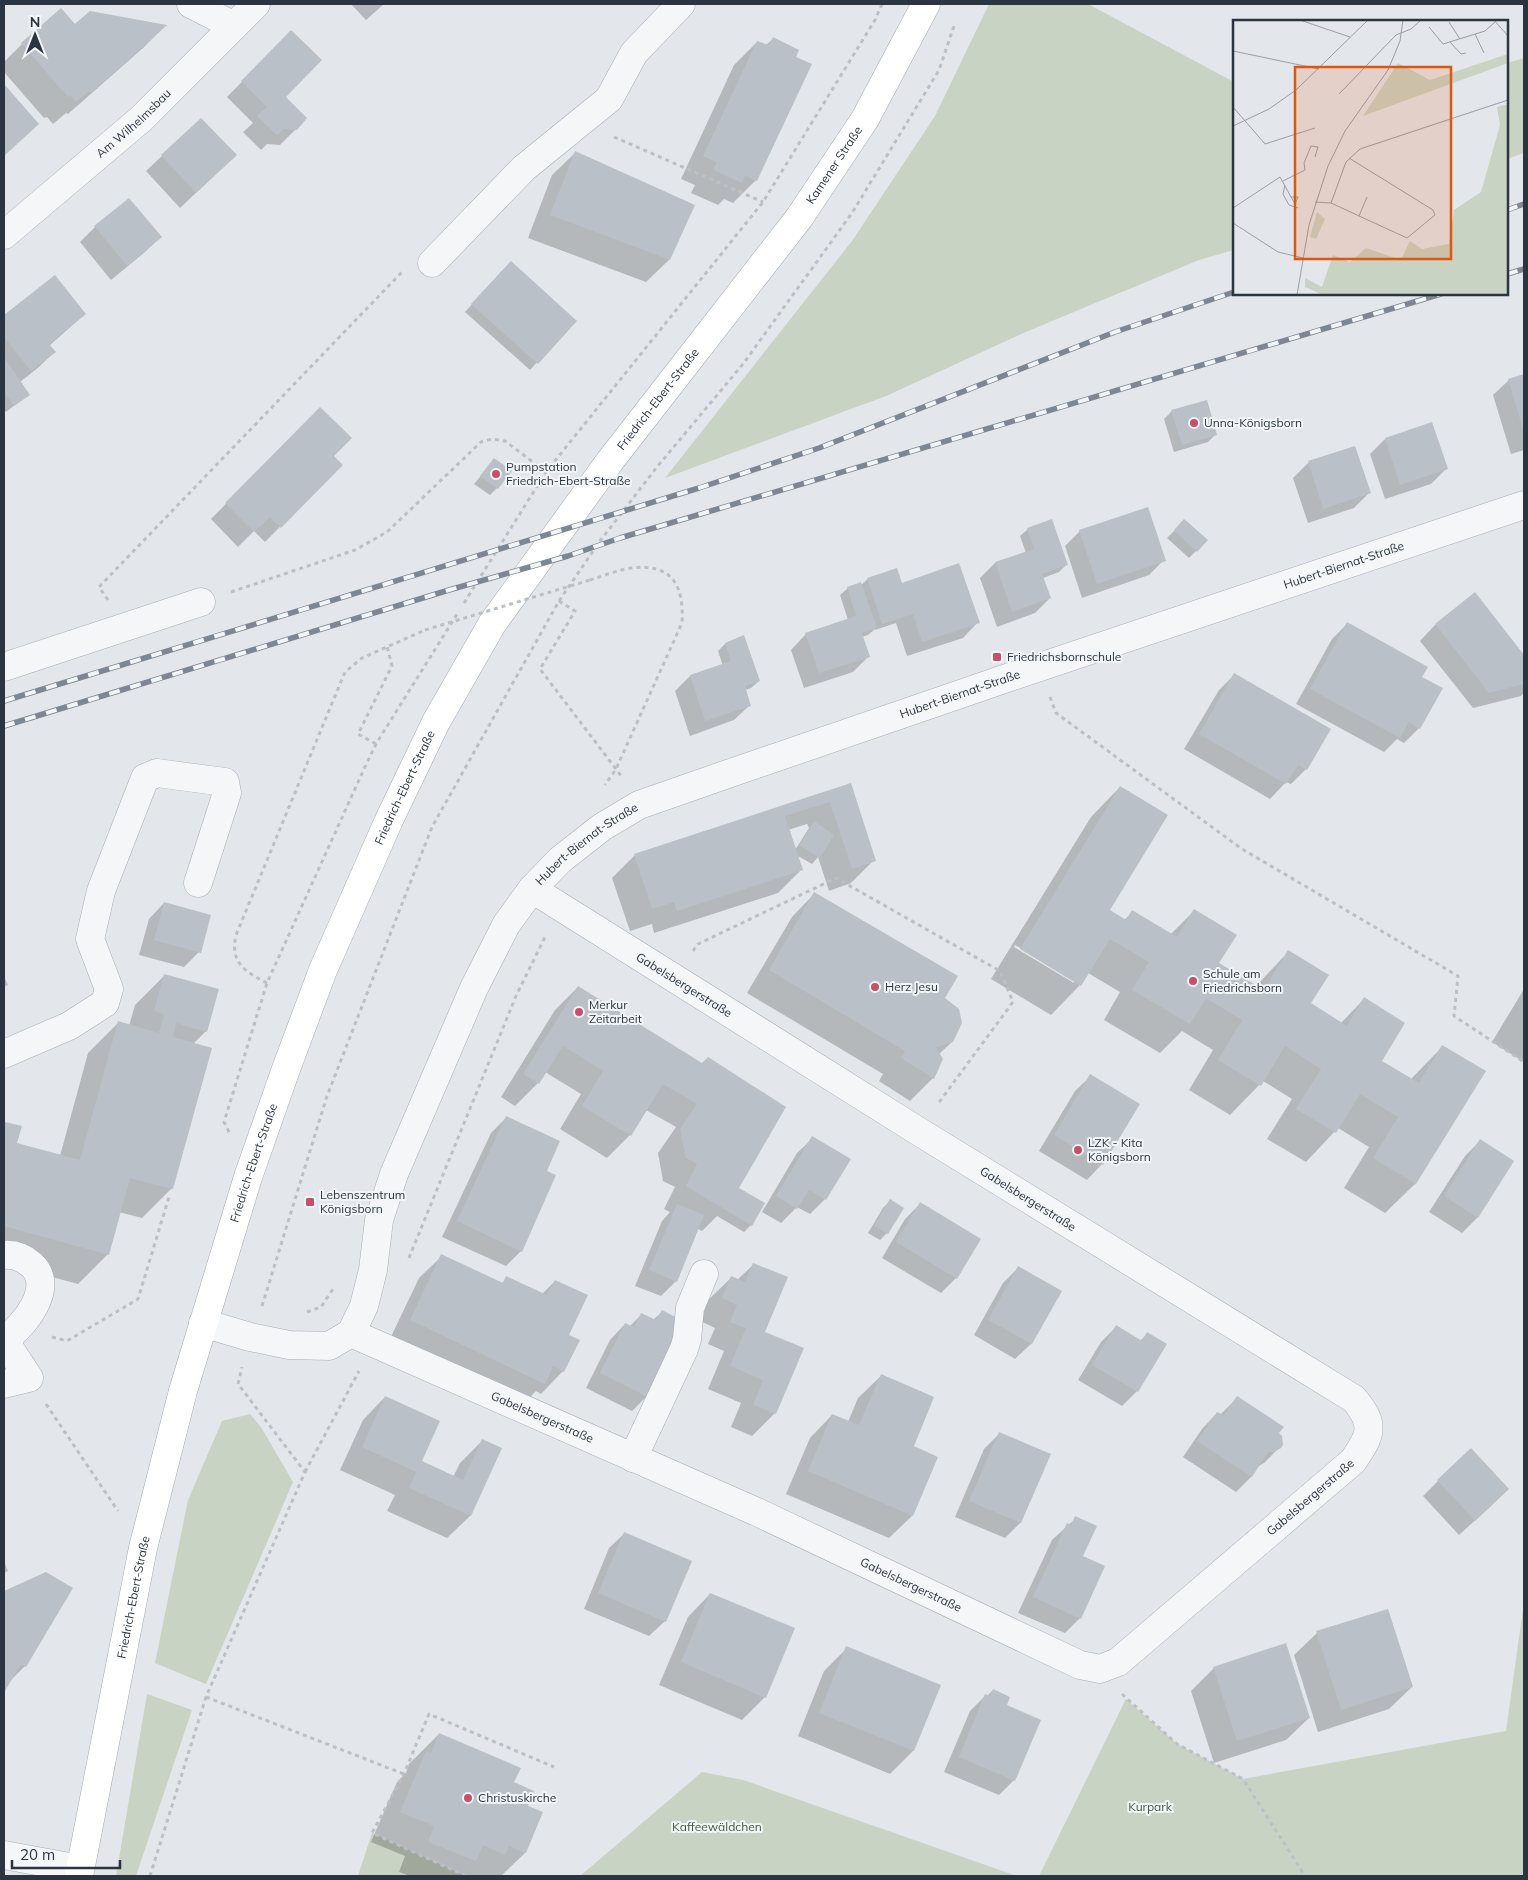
<svg xmlns="http://www.w3.org/2000/svg" width="1528" height="1880" viewBox="0 0 1528 1880" font-family="Mulish,sans-serif">
<rect width="100%" height="100%" fill="#e3e6ea"/>
<!-- green -->
<g fill="#c9d3c4">
<path d="M989,4H1088L1234,82V250L1199,260L1028,331L886,396L665,478L852,241L935,116Z"/>
<path d="M1524,58V153L1507,159V63Z"/>
<path d="M250,1414L261,1427L293,1482L206,1684L155,1663L188,1500L222,1421Z"/>
<path d="M1524,1602V1876H1039L1126,1699L1177,1744L1243,1779L1506,1731Z"/>
<path d="M147,1694L192,1710L136,1876H116Z"/>
<path d="M702,1772L743,1780L1017,1876H580Z"/>
<path d="M372,1833L466,1876H358Z"/>
</g>
<!-- shadow -->
<g fill="#0003" fill-rule="evenodd">
<path d="M351,4H384L366,20Z"/>
<path d="M75,26H165L143,48L68,114L66,113L53,124L47,117L44,118L4,72V62L22,44Z"/>
<path d="M291,32L284,97L296,129L280,145L267,144L261,150L243,132L253,123L227,97Z"/>
<path d="M773,39L756,180L733,203L724,199L718,205L691,193L695,185L681,179L734,65L757,42L766,45Z"/>
<path d="M4,86L37,124L4,155Z"/>
<path d="M201,119L220,170L180,208L146,171Z"/>
<path d="M575,153L693,206L669,260L646,282L528,238L552,175Z"/>
<path d="M129,199L160,237L145,252L111,280L80,242L95,227Z"/>
<path d="M503,270L575,321L530,370L465,312Z"/>
<path d="M55,276L85,314L49,346L54,352L39,367L20,382L29,394L6,412L4,409V317Z"/>
<path d="M1524,376V450L1511,454L1493,395L1509,380Z"/>
<path d="M320,408L332,456L341,465L265,542L254,531L238,547L211,519Z"/>
<path d="M1172,411L1215,435L1208,442L1174,452L1164,419Z"/>
<path d="M1385,439L1446,469L1431,484L1385,499L1370,454Z"/>
<path d="M1355,447L1369,493L1354,508L1308,523L1293,478L1308,463Z"/>
<path d="M494,460L497,488L490,495L474,484Z"/>
<path d="M1185,520L1207,540L1189,558L1167,538Z"/>
<path d="M1028,529L1066,565L1059,572L1043,578L1050,598L1035,613L997,627L980,578L995,563L1026,553L1020,536Z"/>
<path d="M1080,531L1164,560L1149,575L1082,598L1065,546Z"/>
<path d="M868,579L901,584L978,622L963,638L907,656L896,623L875,630V629L868,635L862,637L869,656L853,672L804,688L791,650L806,634L848,620L840,595L848,588L861,585Z"/>
<path d="M1475,594L1524,657V693L1521,696L1473,708L1420,641L1435,625Z"/>
<path d="M1347,624L1421,677L1419,728L1404,743L1397,739L1384,752L1296,704L1332,639Z"/>
<path d="M744,637L759,681L751,688L745,690L750,705L734,720L690,736L675,691L690,676L723,666L718,651L725,644Z"/>
<path d="M1234,675L1306,769L1291,784L1286,782L1270,799L1184,749L1219,690Z"/>
<path d="M850,785L874,860L851,883L829,891L818,857L812,864L796,855L801,870L778,893L654,933L652,924L630,931L612,878L635,855ZM807,824L809,828L795,850L788,830Z"/>
<path d="M1120,787L1108,910L1124,920L1133,912L1170,935L1194,911L1218,964L1256,986L1288,952L1310,1004L1341,1023L1364,999L1380,1061L1410,1080L1443,1046L1484,1071L1415,1184L1385,1213L1344,1188L1369,1147L1338,1128L1306,1162L1267,1139L1292,1099L1263,1081L1230,1115L1189,1090L1213,1050L1182,1031L1160,1053L1104,1020L1120,992L1088,973L1080,985L1051,1015L991,979L1091,817ZM1015,945L1074,980V983L1014,947Z"/>
<path d="M814,894L944,998L952,1042L939,1054L933,1078L910,1101L879,1081L883,1074L747,993L792,917Z"/>
<path d="M164,903L199,952L184,967L139,955L149,919Z"/>
<path d="M164,976L206,1031L193,1044L172,1188L142,1218L119,1212L108,1254L78,1284L4,1264V1125L6,1123L16,1144L60,1156L88,1053L118,1023L129,1026L135,1005Z"/>
<path d="M578,987L702,1064L733,1194L751,1225L744,1232L717,1216L702,1231L698,1229L676,1281L661,1296L635,1286L662,1221L670,1212L664,1209L675,1187L663,1181L658,1153L676,1127L646,1110L630,1135L607,1158L560,1129L581,1094L545,1072L538,1083L515,1106L501,1097L555,1010Z"/>
<path d="M1524,989V1062L1492,1042Z"/>
<path d="M1091,1076L1102,1164L1087,1180L1039,1151L1075,1091Z"/>
<path d="M506,1118L545,1172L521,1251L506,1266L442,1237L491,1133Z"/>
<path d="M813,1138L825,1199L810,1214L797,1207L781,1223L762,1212L797,1153Z"/>
<path d="M1480,1141L1512,1161L1477,1218L1462,1233L1429,1212L1465,1156Z"/>
<path d="M890,1201L887,1233L880,1240L868,1233L883,1208Z"/>
<path d="M920,1204L956,1278L941,1293L882,1258L905,1219Z"/>
<path d="M442,1256L501,1284L507,1278L542,1294L555,1281L567,1335L563,1371L541,1394L536,1391L521,1406L388,1343L419,1278Z"/>
<path d="M753,1265L775,1413L752,1436L731,1427L741,1403L708,1389L724,1351L708,1344L715,1328L700,1321L708,1300L731,1278L737,1280Z"/>
<path d="M1018,1268L1060,1291L1031,1344L1015,1359L974,1335L1003,1283Z"/>
<path d="M662,1312L647,1396L632,1411L586,1388L610,1340L625,1324L630,1326L641,1315L653,1320Z"/>
<path d="M1116,1327L1140,1341L1147,1334L1137,1391L1122,1406L1078,1380L1101,1342Z"/>
<path d="M881,1376L912,1447L936,1457L912,1516L889,1538L786,1494L810,1438L832,1415L848,1422L858,1398Z"/>
<path d="M385,1397L420,1461L453,1477L460,1463L483,1440L501,1449L470,1516L447,1538L387,1511L395,1495L340,1470L363,1420Z"/>
<path d="M1237,1398L1277,1433L1280,1447L1264,1463L1257,1467L1251,1477L1236,1492L1183,1457L1202,1429L1217,1413L1220,1415Z"/>
<path d="M999,1434L1049,1455L1020,1523L1005,1538L955,1517L984,1449Z"/>
<path d="M1438,1481L1493,1504L1459,1535L1423,1496Z"/>
<path d="M1076,1518L1081,1557L1080,1618L1065,1633L1018,1613L1052,1540Z"/>
<path d="M625,1533L665,1621L649,1636L584,1609L609,1548Z"/>
<path d="M46,1574L25,1666L9,1682L4,1690V1592Z"/>
<path d="M710,1594L765,1697L742,1720L659,1685L688,1617Z"/>
<path d="M1317,1633L1412,1687L1389,1709L1318,1732L1294,1655Z"/>
<path d="M847,1648L939,1685L913,1751L890,1774L798,1736L824,1671Z"/>
<path d="M1214,1668L1309,1718L1286,1740L1214,1763L1191,1691Z"/>
<path d="M993,1690L1005,1706L1014,1780L999,1795L944,1772L970,1711L985,1696H987Z"/>
<path d="M439,1734L513,1783L526,1806L542,1813L525,1853L501,1876H410L399,1872L405,1856L371,1842L397,1782L406,1773L409,1764Z"/>
</g>
<!-- building -->
<g fill="#bac0c7">
<path d="M61,8L75,24L90,11L167,25L91,93L89,91L76,102L70,95L68,97L21,43Z"/>
<path d="M291,30L322,60L286,97L307,118L297,130L284,129L277,135L257,116L267,107L241,81Z"/>
<path d="M773,37L799,50L796,57L812,64L757,181L745,175L742,183L713,170L717,162L703,156L757,41L769,45Z"/>
<path d="M4,84L39,124L4,156Z"/>
<path d="M201,118L237,155L196,193L161,155Z"/>
<path d="M575,151L695,205L670,260L550,215Z"/>
<path d="M129,198L162,237L127,266L94,226Z"/>
<path d="M511,261L577,321L538,364L471,304Z"/>
<path d="M55,275L86,314L49,344L56,352L31,371L4,337V315Z"/>
<path d="M4,357L30,395L14,406L4,392Z"/>
<path d="M1524,374V432L1508,379Z"/>
<path d="M1207,400L1217,435L1182,445L1171,410Z"/>
<path d="M320,407L352,438L334,456L343,465L281,528L270,517L254,532L225,503Z"/>
<path d="M1432,422L1448,469L1400,485L1385,438Z"/>
<path d="M1355,446L1371,493L1323,509L1308,461Z"/>
<path d="M494,458L512,471L498,489L480,476Z"/>
<path d="M1148,507L1166,561L1097,584L1079,530Z"/>
<path d="M1052,519L1068,565L1042,574L1051,598L1012,612L995,562L1034,549L1027,528Z"/>
<path d="M1184,519L1208,540L1197,552L1174,530Z"/>
<path d="M959,563L980,623L922,642L913,614L882,624L867,578L897,568L902,583Z"/>
<path d="M861,582L877,628L862,633L870,657L819,673L805,633L856,616L847,587Z"/>
<path d="M1475,592L1524,655V684L1489,693L1435,624Z"/>
<path d="M1347,622L1428,667L1422,677L1443,688L1420,729L1409,722L1400,738L1310,689Z"/>
<path d="M744,635L760,681L745,686L751,706L705,721L690,675L731,661L725,643Z"/>
<path d="M1234,673L1331,729L1307,770L1298,765L1286,784L1199,734Z"/>
<path d="M851,783L876,861L852,869L830,802L785,816L803,870L677,911L674,902L652,909L634,854Z"/>
<path d="M1120,786L1168,815L1110,910L1126,920L1132,910L1177,937L1194,909L1237,935L1219,963L1264,990L1288,950L1329,975L1311,1003L1347,1026L1364,997L1405,1023L1382,1061L1419,1083L1442,1045L1486,1071L1416,1184L1373,1158L1398,1117L1360,1094L1336,1133L1296,1109L1321,1069L1285,1046L1261,1086L1218,1060L1242,1020L1206,998L1190,1024L1132,990L1149,962L1110,939L1081,986L1020,949Z"/>
<path d="M814,821L834,835L820,858L799,845Z"/>
<path d="M814,892L958,976L945,998L959,1009L962,1023L953,1042L936,1047L943,1059L934,1079L901,1058L905,1051L769,970Z"/>
<path d="M164,902L211,915L201,953L154,940Z"/>
<path d="M164,974L219,989L207,1032L176,1023L173,1037L212,1048L173,1189L130,1178L109,1255L4,1226V1127L5,1122L22,1126L17,1143L80,1160L118,1021L159,1033L164,1014L154,1011Z"/>
<path d="M4,976L8,985L4,987Z"/>
<path d="M578,986L702,1063L708,1057L786,1107L739,1188L765,1203L752,1226L686,1186L697,1164L686,1158L680,1129L697,1104L663,1084L631,1136L582,1106L603,1071L563,1046L539,1084L523,1074Z"/>
<path d="M1090,1074L1140,1104L1103,1165L1054,1135Z"/>
<path d="M506,1116L560,1141L547,1171L556,1175L522,1252L457,1221Z"/>
<path d="M812,1136L851,1159L826,1200L809,1190L797,1209L776,1196Z"/>
<path d="M1480,1139L1514,1161L1478,1218L1444,1196Z"/>
<path d="M890,1199L904,1208L888,1234L874,1226Z"/>
<path d="M920,1202L981,1239L957,1279L896,1242Z"/>
<path d="M677,1204L704,1215L677,1282L649,1270Z"/>
<path d="M441,1254L503,1283L506,1276L547,1295L555,1280L588,1295L569,1335L580,1340L564,1372L553,1366L545,1384L410,1320Z"/>
<path d="M753,1263L788,1277L765,1332L804,1348L776,1414L753,1405L763,1380L730,1366L746,1328L730,1322L737,1305L722,1298L731,1276L745,1282Z"/>
<path d="M1018,1266L1062,1291L1032,1344L988,1320Z"/>
<path d="M662,1310L685,1322L648,1397L600,1373L625,1323L634,1327L641,1313L656,1320Z"/>
<path d="M1116,1325L1142,1341L1147,1332L1167,1344L1138,1392L1092,1365Z"/>
<path d="M881,1374L934,1397L914,1446L938,1457L913,1516L808,1471L832,1414L859,1425Z"/>
<path d="M385,1396L440,1421L422,1461L463,1480L482,1439L502,1448L471,1516L409,1488L416,1472L362,1447Z"/>
<path d="M1237,1396L1284,1427L1279,1433L1282,1436L1283,1445L1281,1448L1274,1452H1268L1252,1477L1197,1441L1217,1412L1224,1415Z"/>
<path d="M999,1432L1051,1454L1021,1523L969,1501Z"/>
<path d="M1471,1448L1509,1489L1475,1521L1437,1480Z"/>
<path d="M1075,1516L1097,1526L1083,1556L1105,1566L1081,1619L1033,1597L1067,1523L1071,1525Z"/>
<path d="M624,1532L692,1561L666,1622L598,1593Z"/>
<path d="M4,1561L8,1571L4,1573Z"/>
<path d="M46,1572L73,1588L26,1667L20,1665L4,1693V1591Z"/>
<path d="M710,1593L795,1628L766,1698L681,1662Z"/>
<path d="M1388,1609L1413,1687L1341,1710L1316,1631Z"/>
<path d="M1286,1643L1310,1718L1237,1741L1213,1667Z"/>
<path d="M846,1646L941,1685L914,1751L819,1713Z"/>
<path d="M993,1689L1010,1697L1007,1705L1041,1720L1015,1781L959,1757L985,1694L990,1696Z"/>
<path d="M439,1733L521,1768L514,1782L534,1791L528,1806L543,1812L526,1853L509,1846L505,1855L483,1845L476,1861L428,1842L434,1826L400,1812L426,1751L431,1753Z"/>
</g>
<g fill="none" stroke-linecap="round" stroke-linejoin="round">
<defs>
<g id="minor">
<path d="M191,4L234,26"/>
<path id="s1" d="M4,235L141,119L256,4"/>
<path d="M432,263L524,168L609,99L634,53L681,4"/>
<path d="M4,667L201,602"/>
<path d="M4,1054L69,1026L105,1003L109,989L90,939L101,891L145,778L157,773L225,782L227,793L198,883"/>
<path d="M4,1255C15,1254 24,1258 32,1265C56,1288 23,1327 4,1340"/>
<path id="s2" d="M203,1323L250,1337L289,1345L329,1346L351,1333L364,1306L373,1270L379,1220L394,1174L474,988L506,925L532,889L560,860L602,827L639,805L719,777L1007,678L1524,505"/>
<path id="s3" d="M351,1333L757,1512L1080,1665L1100,1669L1118,1662L1353,1461C1371,1435 1376,1425 1354,1399L918,1131L532,889"/>
<path d="M4,1384L29,1378L4,1340"/>
<path d="M633,1458L684,1349L687,1339L690,1308L704,1274"/>
<path d="M4,1855L80,1869"/>
</g>
<g id="major">
<path id="s4" d="M79,1876L143,1548L183,1391L248,1177L286,1069L323,970L389,820L436,722L492,624L610,461L799,218L865,119L926,4"/>
</g>
</defs>
<!-- minor casing -->
<use href="#minor" stroke="#a8adb4" stroke-width="29"/>
<!-- major casing -->
<use href="#major" stroke="#a2abb5" stroke-width="29"/>
<!-- path -->
<g stroke="#bcc0c5" stroke-width="3" stroke-dasharray="4 4" stroke-linecap="butt">
<path d="M614,137L763,202"/>
<path d="M590,580C603,576 618,570 631,568C673,563 684,586 682,623L616,769L605,785"/>
<path d="M231,592L355,550L387,532L481,442L492,439L505,441L546,472"/>
<path d="M108,600L99,587L402,272"/>
<path d="M559,601L575,611L540,669L622,777"/>
<path d="M464,603L546,472L763,202L875,20L882,4"/>
<path d="M1050,697L1056,713L1242,849L1458,976L1454,1016L1524,1062"/>
<path d="M376,744L358,734L392,666L387,646"/>
<path d="M693,951L698,944L836,878L1000,971L1013,1002L937,1105"/>
<path d="M267,983C244,971 230,963 236,935L345,672L362,658L425,630"/>
<path d="M229,1132L224,1122L267,983L364,769L376,744L459,611"/>
<path d="M409,1258L516,996L546,935"/>
<path d="M262,1306L327,1096L432,827L559,601L600,541L657,467L743,364L852,213L939,70L954,26"/>
<path d="M307,1312L321,1307L333,1289"/>
<path d="M52,1337L67,1341L138,1299L169,1197"/>
<path d="M46,1404L118,1511"/>
<path d="M305,1472L359,1371"/>
<path d="M1122,1694L1177,1744L1243,1779L1305,1876"/>
<path d="M206,1697L404,1774"/>
<path d="M150,1876L206,1697L305,1472L238,1384L242,1367"/>
<path d="M466,1876L372,1833L404,1774L429,1714L554,1767"/>
</g>
<!-- minor -->
<use href="#minor" stroke="#f5f6f8" stroke-width="28"/>
<!-- major -->
<use href="#major" stroke="#fff" stroke-width="28"/>
<defs>
<g id="rail">
<path d="M1507,210L1524,204"/>
<path d="M1507,274L1524,269"/>
<path d="M4,701L699,488L819,448L1115,332L1234,292"/>
<path d="M4,726L449,590L568,556L620,538L1441,294"/>
</g>
</defs>
<!-- rail casing -->
<use href="#rail" stroke="#7d8693" stroke-width="5.5"/>
<!-- rail -->
<use href="#rail" stroke="#f2f5f7" stroke-width="4" stroke-dasharray="11" stroke-linecap="butt"/>
<!-- path-bridge -->
<path stroke="#bcc0c5" stroke-width="3" stroke-dasharray="4 4" stroke-linecap="butt" d="M425,630L590,580"/>
</g>
<!-- markers -->
<g fill="#c84f69" stroke="#f2f5f7" stroke-width="2">
<circle cx="1194" cy="423" r="5"/>
<circle cx="496" cy="474" r="5"/>
<rect x="992" y="652" width="10" height="10" rx="2.5"/>
<circle cx="1193" cy="981" r="5"/>
<circle cx="875" cy="987" r="5"/>
<circle cx="579" cy="1012" r="5"/>
<circle cx="1078" cy="1150" r="5"/>
<rect x="305" y="1197" width="10" height="10" rx="2.5"/>
<circle cx="468" cy="1798" r="5"/>
</g>
<g text-anchor="middle" stroke-width="4" stroke-linejoin="round" paint-order="stroke">
<!-- street labels -->
<g font-size="12" fill="#2b3541" stroke="#f2f5f7">
<text dy="4" stroke="none"><textPath href="#s1" startOffset="171">Am Wilhelmsbau</textPath></text>
<text dy="4" stroke="none"><textPath href="#s4" startOffset="1898">Kamener Straße</textPath></text>
<text dy="4" stroke="none"><textPath href="#s4" startOffset="1605">Friedrich-Ebert-Straße</textPath></text>
<text dy="4" stroke="none"><textPath href="#s2" startOffset="1519">Hubert-Biernat-Straße</textPath></text>
<text dy="4" stroke="none"><textPath href="#s2" startOffset="1114">Hubert-Biernat-Straße</textPath></text>
<text dy="4" stroke="none"><textPath href="#s4" startOffset="1140">Friedrich-Ebert-Straße</textPath></text>
<text dy="4" stroke="none"><textPath href="#s2" startOffset="709">Hubert-Biernat-Straße</textPath></text>
<text transform="translate(684 985) rotate(32)" y="4">Gabelsbergerstraße</text>
<text dy="4" stroke="none"><textPath href="#s4" startOffset="735">Friedrich-Ebert-Straße</textPath></text>
<text transform="translate(1028 1199) rotate(32)" y="4">Gabelsbergerstraße</text>
<text dy="4" stroke="none"><textPath href="#s3" startOffset="209">Gabelsbergerstraße</textPath></text>
<text dy="4" stroke="none"><textPath href="#s3" startOffset="1094">Gabelsbergerstraße</textPath></text>
<text dy="4" stroke="none"><textPath href="#s3" startOffset="614">Gabelsbergerstraße</textPath></text>
<text dy="4" stroke="none"><textPath href="#s4" startOffset="284">Friedrich-Ebert-Straße</textPath></text>
</g>
<!-- poi labels -->
<g font-size="12" fill="#2b3541" stroke="#f2f5f7" text-anchor="start">
<text x="1204" y="427">Unna-Königsborn</text>
<text x="506" y="471">Pumpstation<tspan x="506" dy="14">Friedrich-Ebert-Straße</tspan></text>
<text x="1007" y="661">Friedrichsbornschule</text>
<text x="1203" y="978">Schule am<tspan x="1203" dy="14">Friedrichsborn</tspan></text>
<text x="885" y="991">Herz Jesu</text>
<text x="589" y="1009">Merkur<tspan x="589" dy="14">Zeitarbeit</tspan></text>
<text x="1088" y="1147">LZK - Kita<tspan x="1088" dy="14">Königsborn</tspan></text>
<text x="320" y="1199">Lebenszentrum<tspan x="320" dy="14">Königsborn</tspan></text>
<text x="478" y="1802">Christuskirche</text>
</g>
<!-- park labels -->
<g font-size="12" fill="#425c39" stroke="#f2f5f7">
<text x="1150" y="1811">Kurpark</text>
<text x="717" y="1831">Kaffeewäldchen</text>
</g>
</g>
<!-- overview -->
<g transform="translate(1233 20)">
<rect width="275" height="275" fill="#e3e6ea"/>
<path d="M275,34V43L130,96L165,43L197,60ZM275,84V275H90L72,267V258L89,267L100,235L117,242L133,228L168,240L177,221L189,229L216,224L221,190L248,172L267,105L264,87ZM84,192L92,199L83,219L77,217Z" fill="#c9d3c4"/>
<path fill="none" stroke="#999fa6" stroke-width="1" d="M67,0L117,17M261,0L275,16M216,2L227,19M196,7L210,24L252,11L262,2M242,14L251,33M217,22L228,34L233,33M0,31L86,49M106,74L163,15L178,9L188,0M0,87L32,124L82,108M0,106L36,89L63,70L135,0M50,161L72,150L71,143L78,126L85,127L82,137M52,165L50,174L56,185L65,188M82,182L98,183M98,183L174,218L202,195L200,190L116,138M98,183L113,142L127,129L275,80M0,188L47,157L58,177L62,184L65,177H58M126,196L134,177M0,203L45,232L70,238M64,275L76,205L95,146L112,111L155,50L167,21L170,0"/>
<path fill="#df570f" fill-opacity="0.15" stroke="#df570f" stroke-width="2.5" d="M62,47H218V239H62Z"/>
<rect width="275" height="275" fill="none" stroke="#2b3541" stroke-width="2.5"/>
</g>
<!-- border -->
<rect width="1528" height="1880" fill="none" stroke="#2b3541" stroke-width="10"/>
<!-- north arrow -->
<g transform="translate(35 35)" stroke="#f2f5f7" stroke-width="4" paint-order="stroke">
<path d="M0-4L9 19L0 12L-9 19Z" fill="#2b3541"/>
<text y="-8" font-size="14" font-weight="bold" text-anchor="middle" fill="#2b3541">N</text>
</g>
<!-- scale -->
<path d="M12 1860v8h108v-8" fill="none" stroke="#2b3541" stroke-width="2.5"/>
<text x="20" y="1860" font-size="15" fill="#2b3541" stroke="#f2f5f7" stroke-width="4" paint-order="stroke">20 m</text>
</svg>
